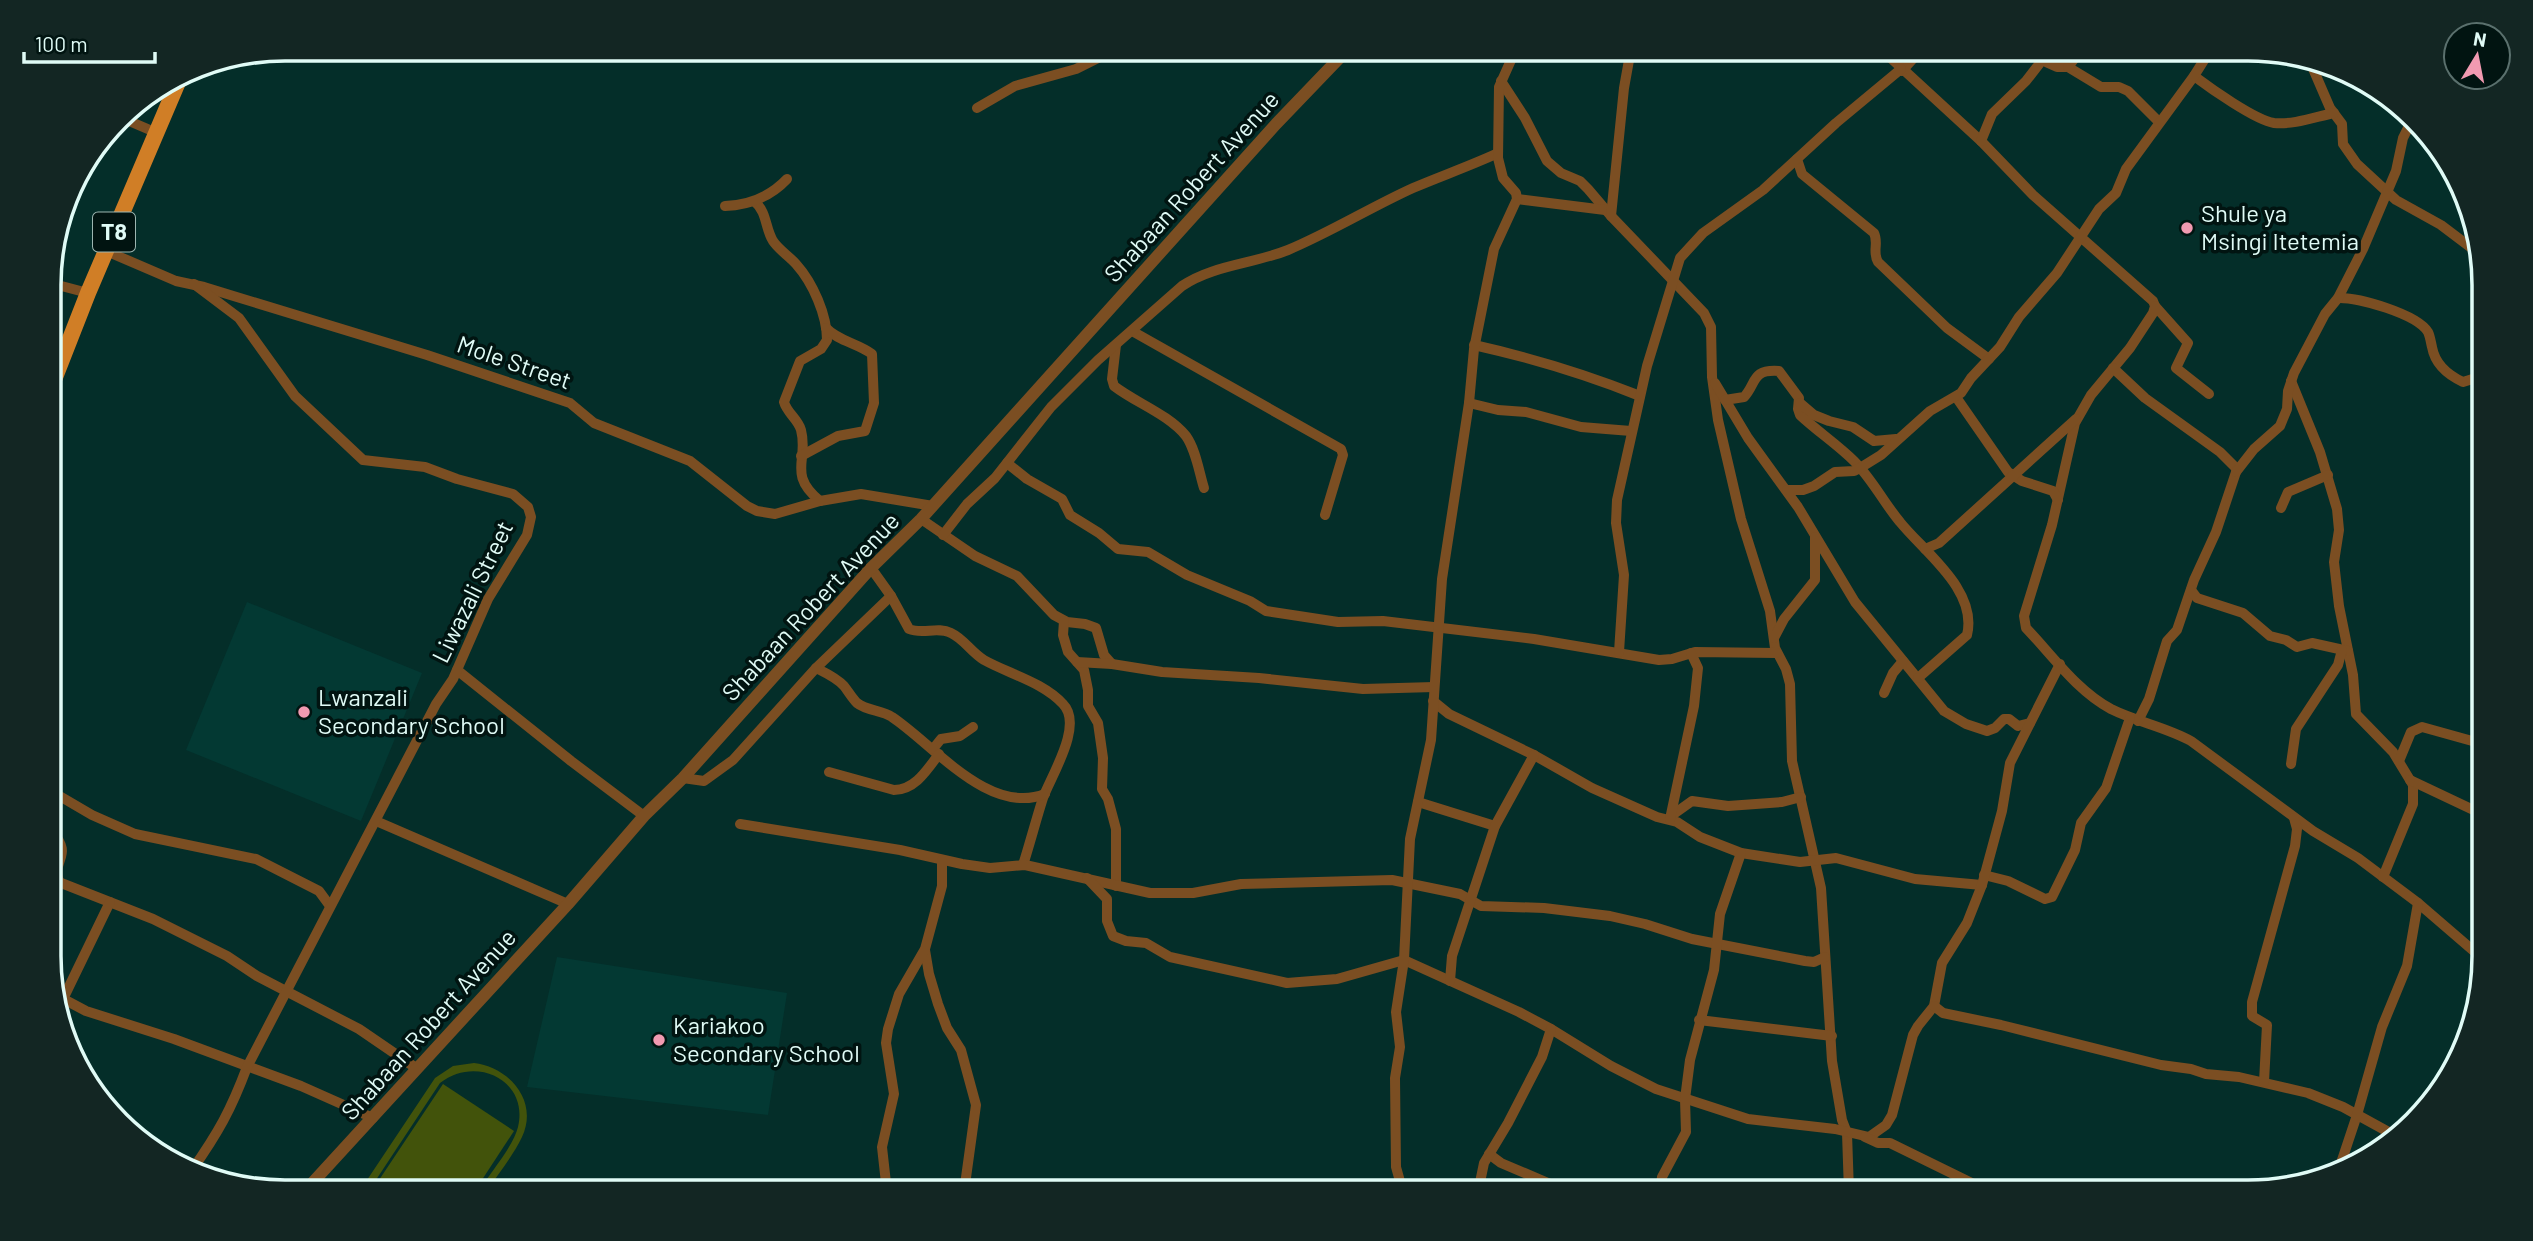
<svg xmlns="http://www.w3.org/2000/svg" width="2533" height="1241" viewBox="0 0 2533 1241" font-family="Barlow,sans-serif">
<rect width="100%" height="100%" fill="#042e29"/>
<!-- built -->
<g fill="#033933">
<path d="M247,602L422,673L361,821L186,750Z"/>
<path d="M557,957L787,993L768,1115L527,1087Z"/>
</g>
<!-- green -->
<g fill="#42530b">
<path d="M474,1063C509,1067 539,1101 522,1137C513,1156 498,1174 486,1192H478C489,1174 513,1147 518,1127C529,1080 476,1055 440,1083L368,1192H359L435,1078L453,1066Z"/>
<path d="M443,1084L514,1131L474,1192H371Z"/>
</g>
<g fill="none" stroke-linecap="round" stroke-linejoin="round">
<!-- minor -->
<g stroke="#7b4e22" stroke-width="10">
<path d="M1626,49H1645"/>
<path d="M1881,49L1981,141L2033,195L2153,301L2155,306L2153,313L2130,348L2091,395L2075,423L2052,525L2024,616L2026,628C2052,655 2077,691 2111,709C2137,722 2166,727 2191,741L2313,831L2358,858L2418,903L2483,959"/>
<path d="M2052,49L2048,63L2057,67H2068L2101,87H2119L2128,91L2159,122"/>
<path d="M2311,64L2330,108L2342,124L2343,144L2357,164L2396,200L2441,225L2482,256"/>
<path d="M2068,67L2082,49"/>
<path d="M1902,71L1922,49"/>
<path d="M2194,76C2210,88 2255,120 2274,123C2293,125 2315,117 2334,113"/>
<path d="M1501,81L1525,118L1547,161L1561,173L1580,181L1588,189L1611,216L1704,313L1711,327L1712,377L1718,420L1741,519L1770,611L1775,648L1786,669L1790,684L1792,761L1821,888L1832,1061L1842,1120L1847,1133L1849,1192"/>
<path d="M977,108L1015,86L1076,69L1116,49"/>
<path d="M122,118L157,133"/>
<path d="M1981,141L1992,114L2026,81L2047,54"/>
<path d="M1797,159L1802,174L1874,233C1879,243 1872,252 1878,262L1947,328L1989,359"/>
<path d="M1517,199L1605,210"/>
<path d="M755,202C767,212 765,228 773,241C779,250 789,256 796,264C813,283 827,315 827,340L821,349L800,361L784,402C787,413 798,419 801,430C809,460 787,474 820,501"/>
<path d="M725,206C749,205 770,197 787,179"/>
<path d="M1611,216L1624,88L1631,49"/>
<path d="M106,251L176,281L204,287L427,355L570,403L594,423L690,461L747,506L757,511L775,514L820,501L861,494L933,506"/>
<path d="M50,283L88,293"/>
<path d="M2338,298C2358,297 2417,314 2428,332C2430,336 2431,343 2432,347C2435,364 2448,375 2463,382L2482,376"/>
<path d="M2155,306L2188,343L2176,368L2209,394"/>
<path d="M1132,331L1341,449L1343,455L1325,515"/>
<path d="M1116,345L1112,379L1114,386C1136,403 1168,414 1186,436C1196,450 1199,472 1204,488"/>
<path d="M1474,345C1532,358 1585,374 1640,396"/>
<path d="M2113,368L2145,398L2220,452L2237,469L2216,532L2194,580L2177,630L2167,641L2149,699L2138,721"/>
<path d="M2291,381L2320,452L2337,509L2339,530L2334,562L2339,606L2353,675L2356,714L2393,752L2413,785V804L2383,877"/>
<path d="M1715,383L1748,438L1798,507L1855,602L1944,711L1966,724L1987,731L1995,728L2004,719H2009L2018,726L2030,723"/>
<path d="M1956,397L2008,472L2022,481L2053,491L2058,500"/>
<path d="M1725,400L1744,397C1757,383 1751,369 1779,371L1799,398L1798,409L1800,415C1817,431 1838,445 1854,461C1872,479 1884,503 1900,522C1924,552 1978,590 1967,635L1918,678"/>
<path d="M1469,403L1498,410L1526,412L1581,427L1631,431"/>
<path d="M1800,403L1814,415L1829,421L1853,427L1874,441L1896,439"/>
<path d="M801,456L838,436L865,431L874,403L872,354C857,343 838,341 826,328"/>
<path d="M1007,463L1027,479L1062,499L1070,515L1099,533L1118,549L1148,552L1187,575L1250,601L1266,611L1338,622L1383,621L1534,639L1659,660L1672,659L1695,652L1777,653"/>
<path d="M2236,472L2254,449L2280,426L2287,409L2288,391L2294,373L2325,314L2338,298L2363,249L2396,171L2403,138L2410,124"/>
<path d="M1787,490H1803L1814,486L1835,472L1854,471L1860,468L1881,455L1930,411L1961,393L1971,378L2000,347L2019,317L2057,273L2099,209L2116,193L2126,169L2194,76L2211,49"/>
<path d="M2281,508L2288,492L2328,475"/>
<path d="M921,519L975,556L1017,576L1054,615L1067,622L1085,624L1096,628L1104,655L1112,664"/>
<path d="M943,535L967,504L995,478L1051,407L1098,360L1182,286C1213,265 1253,264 1288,250C1331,232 1371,207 1413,188C1441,176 1470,166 1498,153"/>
<path d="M1925,549L1939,543L2076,419"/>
<path d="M871,568L891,596L909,629C923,635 937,626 951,633C964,639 971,652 984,660C1009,674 1043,682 1063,704C1084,725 1051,776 1043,798C1036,820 1030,843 1023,865"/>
<path d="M2191,590L2197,598L2243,613L2270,636L2286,640L2297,647L2312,643L2348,651"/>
<path d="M1064,621L1063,635L1068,652L1084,670L1088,690V706L1098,723L1103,758L1102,789L1108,799L1116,829V886"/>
<path d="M1774,638L1784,619L1815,580V537"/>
<path d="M1619,652L1624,575L1616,523L1617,500L1647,366L1680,258L1703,233L1763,190L1836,123L1901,69"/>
<path d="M1077,662L1112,664L1162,672L1259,678L1363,689L1434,687"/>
<path d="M816,668C826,673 837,678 844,686C848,691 852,698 857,703C867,711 882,710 892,717C934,745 989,816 1045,794"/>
<path d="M457,670L571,761L644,816"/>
<path d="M1884,693L1893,673L1903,661"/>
<path d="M1433,701L1449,714L1534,755L1592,788L1657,817L1677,822L1700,837L1741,853L1800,862L1836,858L1915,879L1982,885"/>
<path d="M933,749L941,739L960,736L973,727"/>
<path d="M2399,761L2411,732L2422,727L2483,744"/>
<path d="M2291,764L2296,729L2338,665L2342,650"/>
<path d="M829,772L894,790C915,790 927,770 939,754"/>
<path d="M683,778L704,781L733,760L816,668L891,596"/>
<path d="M2410,780L2484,815"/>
<path d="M51,791L92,815L135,834L256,859L319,891L330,906"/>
<path d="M1418,802L1495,826"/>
<path d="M1671,816L1692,801L1728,806L1782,802L1801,797"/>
<path d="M1670,819L1694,706L1698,668L1691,653"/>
<path d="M376,821L568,904"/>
<path d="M740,824L900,850L962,864L990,868L1025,865L1150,893H1193L1241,884L1392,880L1460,894L1481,906L1544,908L1610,916L1645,924L1692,939L1805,961L1814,962L1825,957"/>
<path d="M51,830C75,857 51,858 59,882"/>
<path d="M1984,875L2008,881L2045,899L2052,897L2075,850L2081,823L2106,788L2130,718"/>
<path d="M1087,878L1107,899V921L1113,936L1126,941L1146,943L1170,957L1287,983L1337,979L1404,960L1519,1012L1551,1029L1611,1066L1656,1089L1748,1119L1835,1129L1869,1137L1886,1125L1892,1115L1913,1035L1918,1026L1934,1006L1942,963L1967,923L1982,885L2002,811L2010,763L2060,664"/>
<path d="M51,879L153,919L227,956L257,976L359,1029L416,1068"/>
<path d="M925,950L929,974L938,1004L947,1028L961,1050L976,1105L964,1192"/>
<path d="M1450,981L1452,956L1495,826L1534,755"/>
<path d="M54,994L86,1011L174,1039L301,1086L373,1118"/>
<path d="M1934,1006L1943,1013L2001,1025L2161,1065L2191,1069L2206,1074L2239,1077L2308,1093L2343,1107L2394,1135"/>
<path d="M60,1009L64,997L110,902"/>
<path d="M1699,1020L1832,1036"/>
<path d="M2264,1082L2267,1025L2252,1016V1002L2295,846L2297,829L2294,818"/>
<path d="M1865,1137L1878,1143H1890L1990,1192"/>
<path d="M1489,1154L1501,1163L1569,1192"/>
<path d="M2340,1166L2357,1115L2382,1027L2407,966L2418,903"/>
<path d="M192,1170C218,1133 231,1110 247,1067L436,704L453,679L488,599L527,535L531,517L528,507L513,494L457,479L425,467L363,460L295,396L239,318L194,284"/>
<path d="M887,1192L882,1147L894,1094L886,1043L888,1029L899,994L925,949L942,886V860"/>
<path d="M1403,1192L1396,1167L1395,1078L1400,1047L1396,1012L1404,960L1410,839L1431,740L1442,579L1469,403L1474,349L1494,249L1517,199L1516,193L1503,178L1498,158L1499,87L1516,49"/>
<path d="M1478,1192L1484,1163L1508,1123L1542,1057L1551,1029"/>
<path d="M1660,1192L1662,1177L1686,1132L1685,1099L1690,1060L1714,970L1720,914L1741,853"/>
</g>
<!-- tertiary -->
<path stroke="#7b4e22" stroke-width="12" d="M304,1192L568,904L644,816L683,778L871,568L921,519L1276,124L1348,49"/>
<!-- trunk -->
<path stroke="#d07e26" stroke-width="16" d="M50,390L88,293L181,75"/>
</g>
<!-- markers -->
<g fill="#f19ab1" stroke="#011411" stroke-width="2.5">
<circle cx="2187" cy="228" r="7"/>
<circle cx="304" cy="712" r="7"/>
<circle cx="659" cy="1040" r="7"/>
</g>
<g text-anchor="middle" stroke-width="7" stroke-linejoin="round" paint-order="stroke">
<!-- shield labels -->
<rect fill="#011411" stroke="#9db6b1" stroke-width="2" x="93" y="212.5" width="42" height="39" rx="5"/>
<g font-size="23" font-weight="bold" fill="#e0fbf6">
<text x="114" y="240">T8</text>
</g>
<!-- street labels -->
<g font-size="24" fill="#e0fbf6" stroke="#011411">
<text transform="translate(1192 187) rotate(-48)" y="8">Shabaan Robert Avenue</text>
<text transform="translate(514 363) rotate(19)" y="8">Mole Street</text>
<text transform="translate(473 592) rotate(-64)" y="8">Liwazali Street</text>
<text transform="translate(811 607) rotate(-47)" y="8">Shabaan Robert Avenue</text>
<text transform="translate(429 1025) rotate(-48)" y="8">Shabaan Robert Avenue</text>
</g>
<!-- poi labels -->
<g font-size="24" fill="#e0fbf6" stroke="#011411" text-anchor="start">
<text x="2201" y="222">Shule ya<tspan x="2201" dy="28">Msingi Itetemia</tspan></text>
<text x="318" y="706">Lwanzali<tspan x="318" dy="28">Secondary School</tspan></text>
<text x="673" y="1034">Kariakoo<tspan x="673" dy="28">Secondary School</tspan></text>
</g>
</g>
<!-- crop -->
<path d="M0 0H2533V1241H0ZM285 61H2248A224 224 0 0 1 2472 285V956A224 224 0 0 1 2248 1180H285A224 224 0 0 1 61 956V285A224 224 0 0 1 285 61Z" fill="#132623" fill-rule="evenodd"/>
<path fill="none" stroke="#e0fbf6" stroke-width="3.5" d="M285 61H2248A224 224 0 0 1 2472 285V956A224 224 0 0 1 2248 1180H285A224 224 0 0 1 61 956V285A224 224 0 0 1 285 61Z"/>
<!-- north arrow -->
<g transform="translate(2477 56) rotate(10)"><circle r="33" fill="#011411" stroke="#5a706d" stroke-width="2"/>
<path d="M0-5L12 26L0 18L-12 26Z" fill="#f19ab1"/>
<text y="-10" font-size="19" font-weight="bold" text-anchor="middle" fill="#e0fbf6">N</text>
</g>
<!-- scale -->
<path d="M24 52v10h131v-10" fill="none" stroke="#e0fbf6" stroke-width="3.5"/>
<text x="35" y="52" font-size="21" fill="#e0fbf6" stroke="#011411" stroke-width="5" paint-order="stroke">100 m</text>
</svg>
